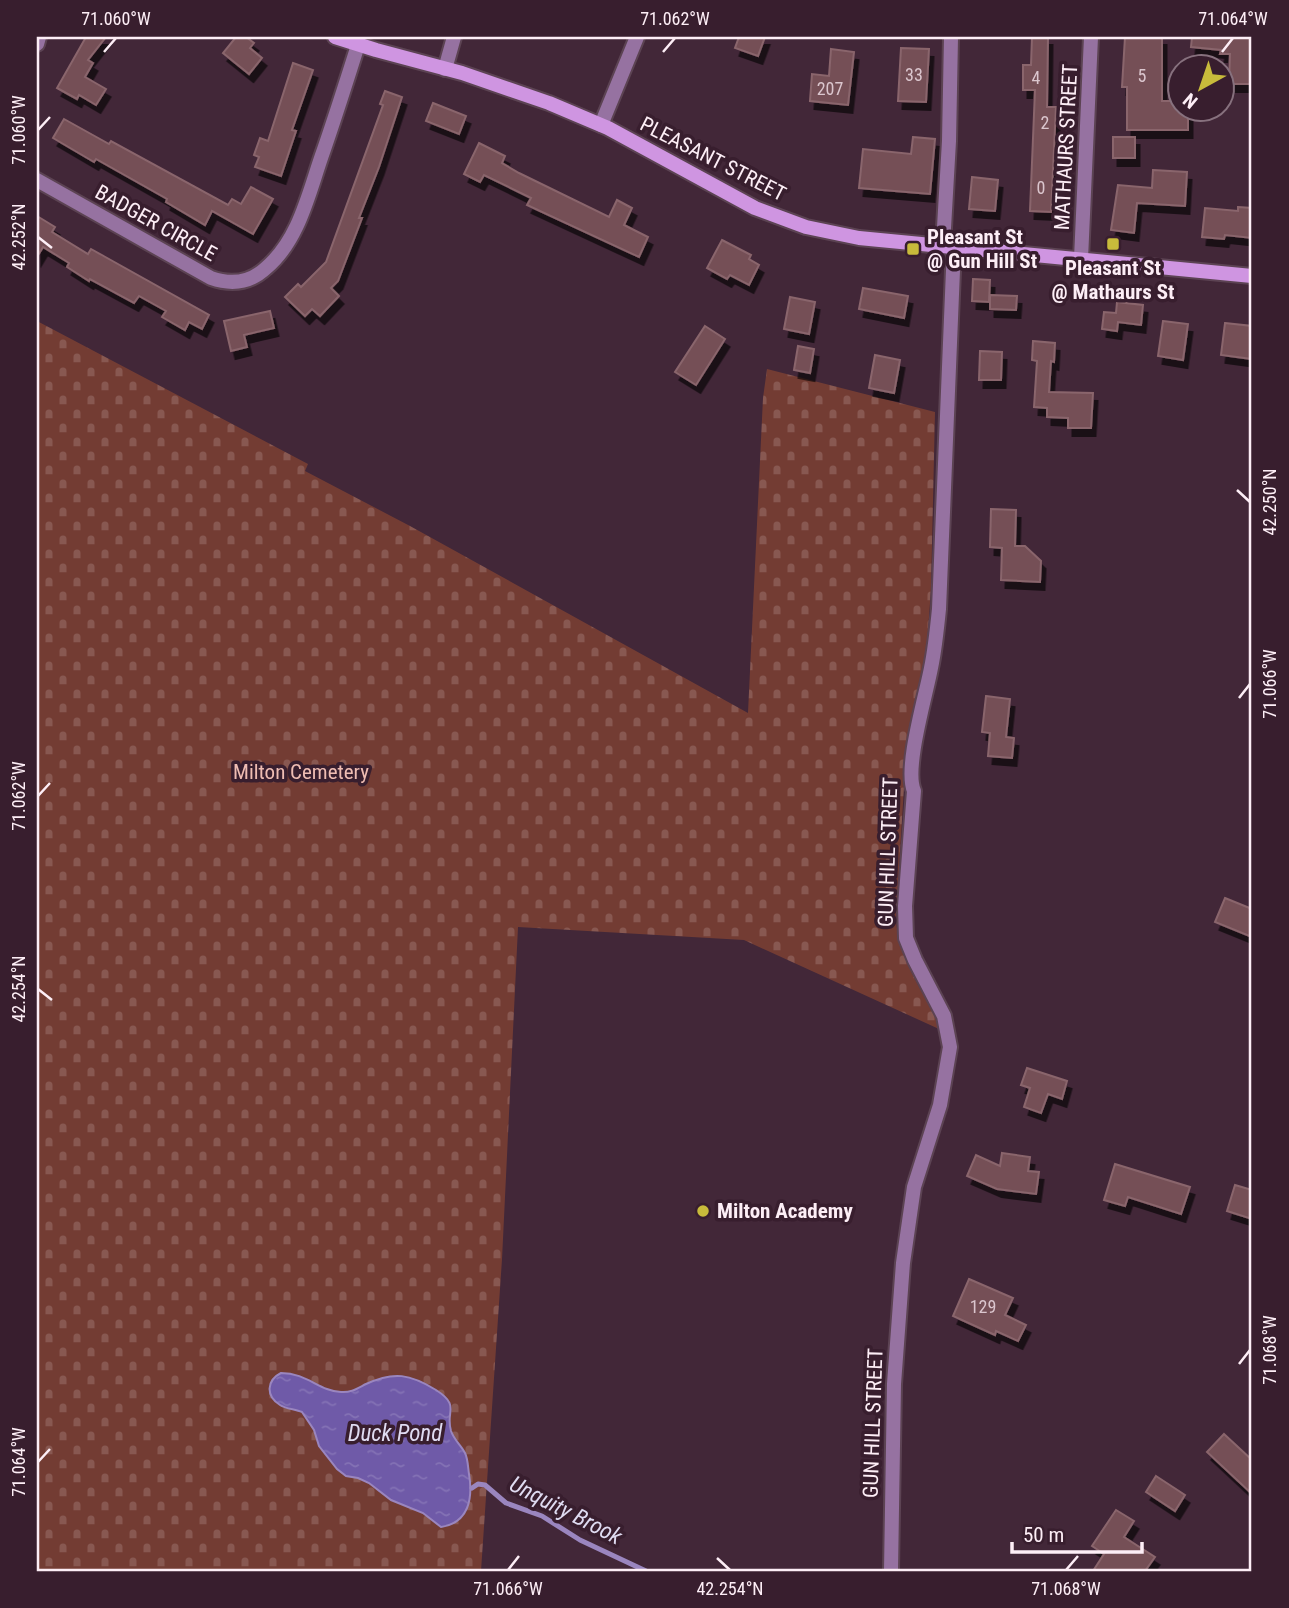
<svg xmlns="http://www.w3.org/2000/svg" width="1289" height="1608" viewBox="0 0 1289 1608" font-family="'Roboto Condensed',sans-serif">
<defs>
<pattern id="cemetery-stones" width="16" height="16" patternUnits="userSpaceOnUse" patternTransform="scale(1.75)"><rect width="16" height="16" fill="#733c33"/><path d="M2 7V4a2 2 0 0 1 4 0v3zM10 15v-3a2 2 0 0 1 4 0v3z" fill="#885851"/></pattern>
<pattern id="water-ripples" width="26" height="14" patternUnits="userSpaceOnUse" patternTransform="scale(1.75)"><rect width="26" height="14" fill="#6f5aa8"/><path d="M2 4q2-2 4 0t4 0M15 11q2-2 4 0t4 0" fill="none" stroke="#8472b5"/></pattern>
<filter id="shadow"><feDropShadow dx="4.5" dy="8" stdDeviation="0" flood-color="#0009"/></filter>
</defs>
<rect width="100%" height="100%" fill="#422738"/>
<!-- cemetery -->
<path fill="url(#cemetery-stones)" d="M37,321L308,464L305,471L410,526L748,713L763,398L767,369L935,412L931,589L926,659L906,754L896,919C898,955 920,987 936,1018L939,1029L744,940L518,927L502,1259L481,1571H37Z"/>
<!-- water -->
<path fill="url(#water-ripples)" stroke="#9a86bf" stroke-width="2" d="M281,1373C307,1373 319,1391 341,1392C351,1393 358,1388 366,1384C394,1371 410,1374 436,1390C461,1406 445,1411 451,1431C454,1440 461,1445 465,1453C468,1459 468,1468 469,1474C473,1498 469,1523 441,1527L423,1513L391,1500L369,1483L358,1478L346,1476L337,1469L319,1446L314,1430L302,1412C295,1409 286,1409 280,1405C265,1396 267,1380 281,1373Z"/>
<g fill="none" stroke-linecap="round" stroke-linejoin="round">
<!-- stream -->
<path stroke="#9a86bf" stroke-width="5" d="M472,1488L478,1484L485,1485L506,1503L542,1516L580,1540L646,1571"/>
</g>
<!-- building -->
<g fill="#745057" stroke="#8a656c" stroke-width="2" filter="url(#shadow)">
<path d="M86,37H106L88,60L93,63L85,77L106,89L96,105L79,95L77,99L57,88Z"/>
<path d="M236,37H246L254,43L250,48L262,58L249,74L223,53Z"/>
<path d="M739,37H765L758,56L735,48Z"/>
<path d="M1032,37H1048L1047,107H1056L1051,212L1030,211L1035,90H1023V65H1031Z"/>
<path d="M1125,37H1162V101H1180V108H1188V130H1127V87H1122Z"/>
<path d="M1192,37H1252V84H1229L1230,54H1220L1221,50L1191,47Z"/>
<path d="M901,48L929,49L926,102L898,101Z"/>
<path d="M831,49L854,52L848,105L810,101L812,74L829,76Z"/>
<path d="M293,63L313,70L292,130L296,131L281,176L255,167L259,157L254,155L260,138L268,141Z"/>
<path d="M385,91L402,97L379,167L359,218H362L338,281L331,288L339,296L320,316L312,309L305,316L285,297L298,284L301,287L326,262L383,105L380,104Z"/>
<path d="M433,103L466,116L459,134L426,121Z"/>
<path d="M64,119L109,144L111,141L228,205L232,199L241,204L251,187L273,199L253,234L212,211L205,225L166,202L167,199L96,159L94,162L53,138Z"/>
<path d="M913,137L935,139L930,194L859,188L863,149L911,154Z"/>
<rect x="1113" y="137" width="22" height="21"/>
<path d="M479,143L505,156L502,163L519,173L609,217L617,200L632,208L624,225L648,237L639,257L527,205L531,198L484,175L480,182L464,174Z"/>
<path d="M1153,170L1187,172L1185,206L1137,203L1134,233L1111,230L1118,185L1152,188Z"/>
<path d="M972,177L998,180L995,211L969,209Z"/>
<path d="M1238,207L1252,208V238L1225,235L1224,239L1202,237L1205,208L1238,211Z"/>
<path d="M37,216L55,227L52,232L88,254L91,249L209,315L202,329L189,322L185,330L162,317L166,311L139,296L134,303L90,279L89,281L67,267L69,263L43,247L37,257Z"/>
<path d="M722,240L751,255L749,259L759,265L749,285L730,275L727,279L707,268Z"/>
<path d="M973,279L990,280L989,302L972,301Z"/>
<path d="M863,288L908,296L904,318L859,309Z"/>
<path d="M990,295L1017,296L1016,310L990,309Z"/>
<path d="M790,297L815,302L809,334L784,329Z"/>
<path d="M1117,302L1143,305L1141,325L1118,322L1117,331L1102,329L1104,312L1116,313Z"/>
<path d="M270,311L274,328L244,335L247,347L231,351L224,321Z"/>
<path d="M1163,321L1188,324L1183,360L1158,356Z"/>
<path d="M1225,323L1252,326V359L1221,355Z"/>
<path d="M705,326L725,339L696,385L675,372Z"/>
<path d="M1033,341L1055,343L1054,362L1051,361L1049,392L1093,393L1091,428H1068V418L1047,417V408L1034,407L1037,361L1032,360Z"/>
<path d="M798,346L814,349L810,373L794,370Z"/>
<path d="M980,351L1002,352L1001,380H979Z"/>
<path d="M875,355L900,360L894,393L869,388Z"/>
<path d="M991,509L1016,510L1015,546H1025L1041,561L1040,582L1001,580L1002,548L990,547Z"/>
<path d="M986,696L1010,699L1006,737L1014,738L1012,758L988,756L990,733L982,732Z"/>
<path d="M1225,898L1252,909V937L1215,922Z"/>
<path d="M1027,1068L1067,1081L1062,1099L1048,1094L1041,1113L1024,1107L1030,1088L1021,1085Z"/>
<path d="M1002,1153L1030,1157L1028,1171L1039,1172L1036,1194L997,1189L967,1176L976,1155L1000,1166Z"/>
<path d="M1115,1164L1190,1187L1181,1214L1128,1197L1125,1206L1104,1200Z"/>
<path d="M1235,1185L1252,1190V1219L1227,1211Z"/>
<path d="M969,1279L1013,1298L1005,1315L1026,1325L1018,1341L996,1331L995,1335L953,1316Z"/>
<path d="M1224,1434L1252,1460V1494L1207,1452Z"/>
<path d="M1156,1476L1185,1495L1175,1511L1146,1492Z"/>
<path d="M1116,1510L1134,1521L1124,1537L1155,1557L1145,1571H1093L1104,1554L1092,1546Z"/>
</g>
<g fill="none" stroke-linecap="round" stroke-linejoin="round">
<defs>
<g id="street">
<path d="M37,44L39,37"/>
<path d="M445,69L454,37"/>
<path d="M601,125L637,37"/>
<path d="M37,180L211,278C231,285 250,283 266,268C298,241 308,196 321,158C334,121 346,83 358,45"/>
<path d="M943,245L949,141L951,37"/>
<path d="M1081,259L1091,37"/>
<path d="M891,1571L894,1384L903,1263L914,1187L940,1105L950,1047L944,1016L915,960L906,938L905,906L914,791C904,768 926,695 931,668C935,649 937,629 939,609L954,246"/>
</g>
<path id="secondary" d="M335,37L376,50L462,73L549,103L608,128L755,208L806,227L859,238L1252,276"/>
</defs>
<!-- street casing -->
<use href="#street" stroke="#5c4353" stroke-width="18"/>
<!-- secondary casing -->
<use href="#secondary" stroke="#5c4353" stroke-width="18"/>
<!-- street -->
<use href="#street" stroke="#9672a1" stroke-width="14"/>
<!-- secondary -->
<use href="#secondary" stroke="#cf95e1" stroke-width="14"/>
</g>
<!-- ticks -->
<path fill="none" stroke="#fdeef6" stroke-width="2.5" d="M104,52L116,38M663,52L675,38M1222,52L1233,38M38,130L50,117M38,237L52,248M1237,490L1250,502M1239,698L1250,684M38,796L50,783M38,989L52,1000M1239,1364L1250,1350M38,1462L50,1449M717,1558L730,1570M508,1570L519,1556M1066,1570L1078,1556"/>
<!-- markers -->
<g fill="#c8bb3b" stroke="#381e2e" stroke-width="2.5">
<rect x="1106" y="237" width="14" height="14" rx="3.5"/>
<rect x="906" y="242" width="14" height="14" rx="3.5"/>
<circle cx="703" cy="1211" r="7"/>
</g>
<g text-anchor="middle" stroke-width="7" stroke-linejoin="round" paint-order="stroke">
<!-- number labels -->
<g font-size="18" fill="#dbc6ce">
<text x="914" y="81">33</text>
<text x="1142" y="82">5</text>
<text x="1036" y="84">4</text>
<text x="830" y="95">207</text>
<text x="1045" y="129">2</text>
<text x="1041" y="194">0</text>
<text x="983" y="1313">129</text>
</g>
<!-- street labels -->
<g font-size="21" fill="#fdeef6" stroke="#381e2e">
<text transform="translate(1066 147) rotate(-87)" y="7">MATHAURS STREET</text>
<text transform="translate(713 159) rotate(27)" y="7">PLEASANT STREET</text>
<text transform="translate(156 223) rotate(29)" y="7">BADGER CIRCLE</text>
<text transform="translate(888 852) rotate(-88)" y="7">GUN HILL STREET</text>
<text transform="translate(873 1423) rotate(-88)" y="7">GUN HILL STREET</text>
</g>
<!-- poi labels -->
<g font-size="21" font-weight="bold" fill="#fdeef6" stroke="#381e2e" text-anchor="start">
<text x="927" y="244">Pleasant St<tspan x="927" dy="24">@ Gun Hill St</tspan></text>
<text x="1113" y="275" text-anchor="middle">Pleasant St<tspan x="1113" dy="24">@ Mathaurs St</tspan></text>
<text x="717" y="1218">Milton Academy</text>
</g>
<!-- park labels -->
<g font-size="21" fill="#efbdb3" stroke="#381e2e">
<text x="301" y="779">Milton Cemetery</text>
</g>
<!-- water labels -->
<g font-size="23" font-style="italic" fill="#dfdbf1" stroke="#381e2e">
<text x="395" y="1441">Duck Pond</text>
<text transform="translate(566 1510) rotate(27)" y="8">Unquity Brook</text>
</g>
</g>
<!-- border -->
<rect width="1289" height="1608" fill="none" stroke="#381e2e" stroke-width="77"/>
<!-- north arrow -->
<g transform="translate(1201 88) rotate(220)"><circle r="33" fill="#381e2e" stroke="#87717e" stroke-width="2"/>
<path d="M0-5L12 26L0 18L-12 26Z" fill="#c8bb3b"/>
<text y="-10" font-size="19" font-weight="bold" text-anchor="middle" fill="#fdeef6">N</text>
</g>
<!-- scale -->
<path d="M1012 1542v10h130v-10" fill="none" stroke="#fdeef6" stroke-width="3.5"/>
<text x="1023" y="1542" font-size="21" fill="#fdeef6" stroke="#381e2e" stroke-width="5" paint-order="stroke">50 m</text>
<rect x="38" y="38" width="1212" height="1532" fill="none" stroke="#fdeef6" stroke-width="2.5"/>
<g font-size="18" text-anchor="middle" fill="#fdeef6">
<text x="116" y="25">71.060°W</text>
<text x="675" y="25">71.062°W</text>
<text x="1233" y="25">71.064°W</text>
<text transform="translate(19 130) rotate(-90)" y="6">71.060°W</text>
<text transform="translate(19 237) rotate(-90)" y="6">42.252°N</text>
<text transform="translate(1270 502) rotate(-90)" y="6">42.250°N</text>
<text transform="translate(1270 684) rotate(-90)" y="6">71.066°W</text>
<text transform="translate(19 796) rotate(-90)" y="6">71.062°W</text>
<text transform="translate(19 989) rotate(-90)" y="6">42.254°N</text>
<text transform="translate(1270 1350) rotate(-90)" y="6">71.068°W</text>
<text transform="translate(19 1462) rotate(-90)" y="6">71.064°W</text>
<text x="508" y="1595">71.066°W</text>
<text x="730" y="1595">42.254°N</text>
<text x="1066" y="1595">71.068°W</text>
</g>
</svg>
